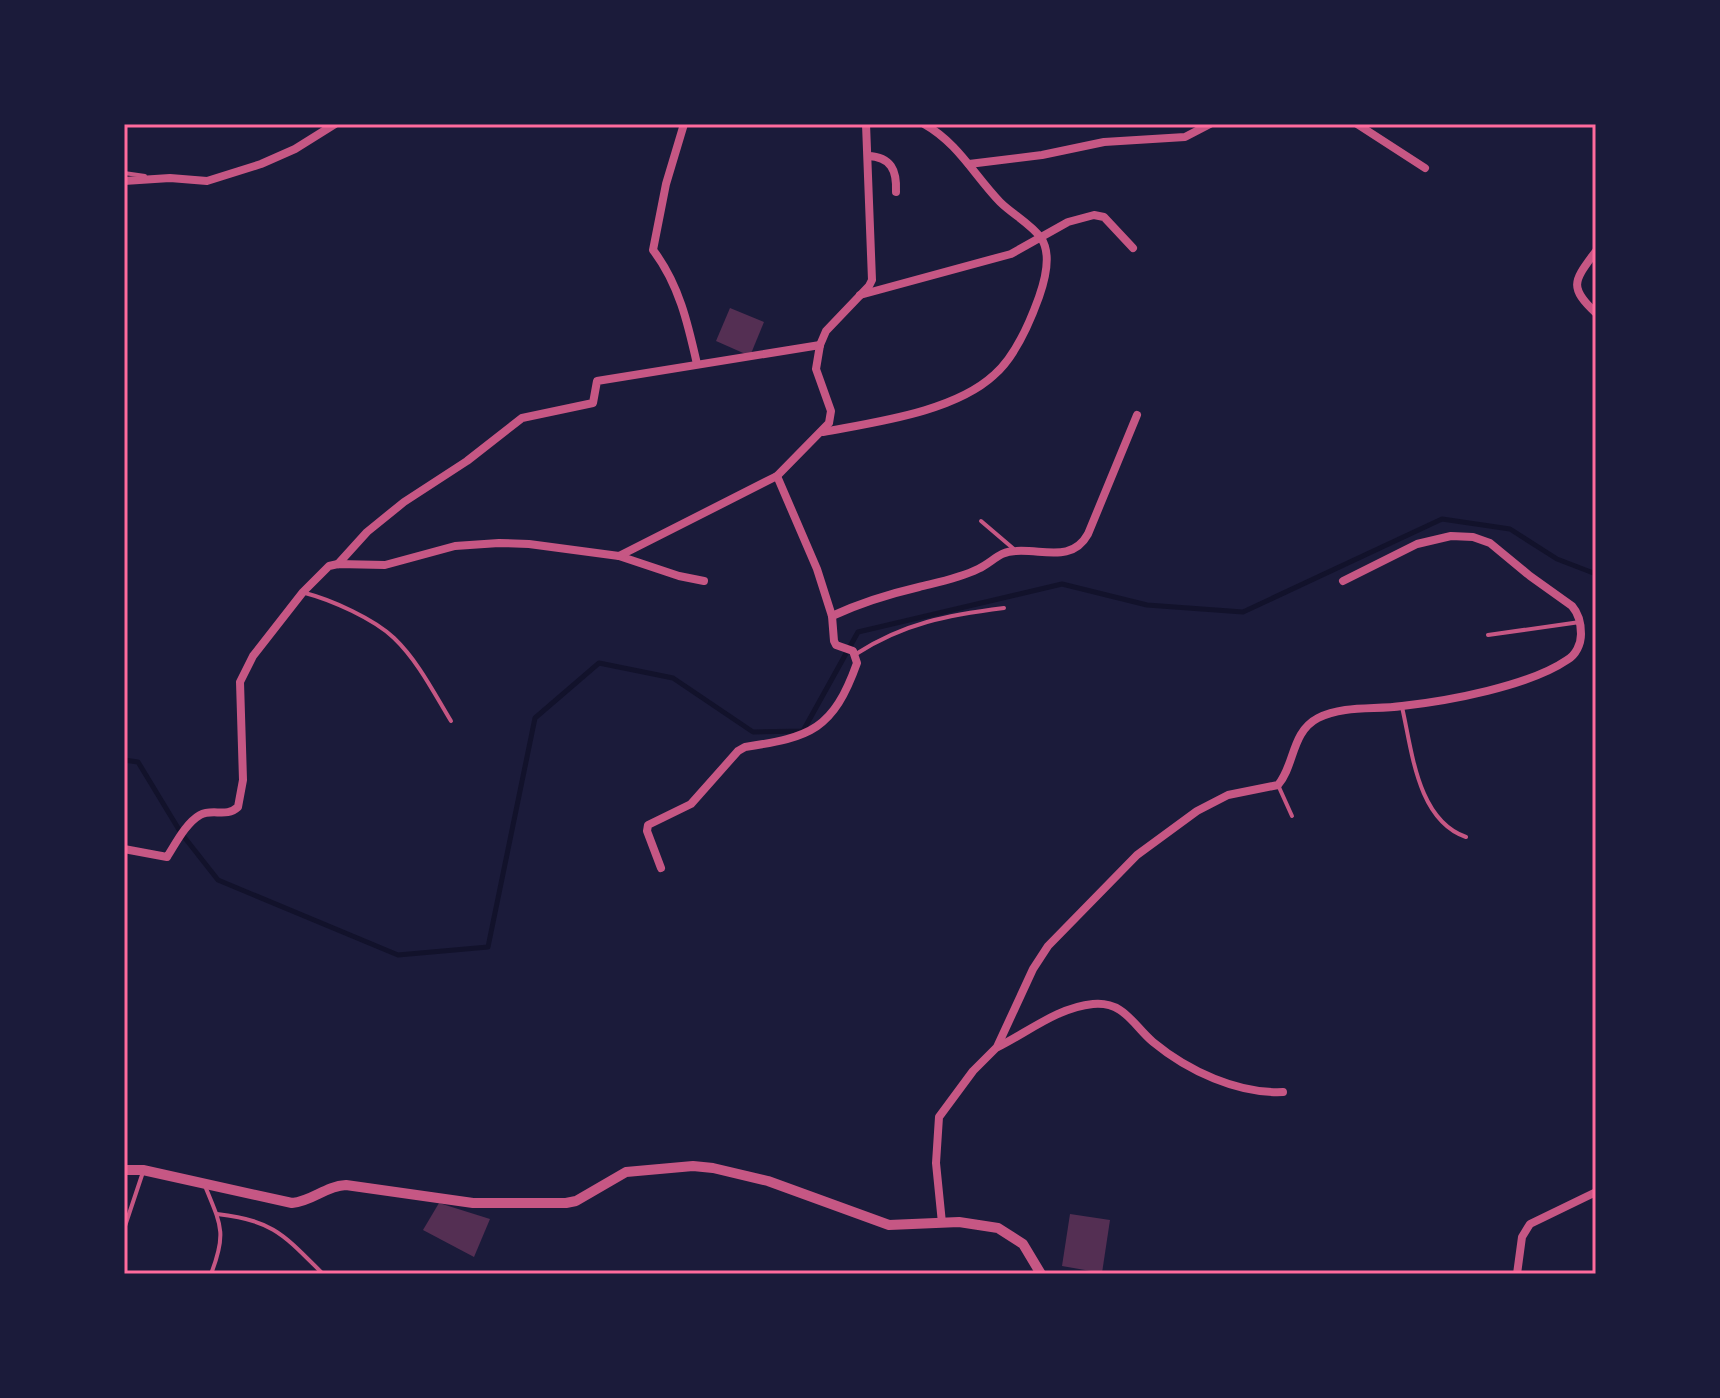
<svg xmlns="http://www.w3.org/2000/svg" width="1720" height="1398" viewBox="0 0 1720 1398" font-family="'Work Sans',sans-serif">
<rect width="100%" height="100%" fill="#1b1b3a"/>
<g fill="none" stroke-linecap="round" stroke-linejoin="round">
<!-- stream -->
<path stroke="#12122b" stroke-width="5" d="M124,760L138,762L181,833L218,880L398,955L488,947L535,718L599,663L673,678L753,732L803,731L858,632L1062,584L1147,605L1243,612L1442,519L1510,529L1557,559L1596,574"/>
</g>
<!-- building -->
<g fill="#542f53">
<path d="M730,308L764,322L750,356L716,341Z"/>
<path d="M439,1203L490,1219L474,1257L423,1230Z"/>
<path d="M1070,1214L1110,1220L1102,1273L1062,1266Z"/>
</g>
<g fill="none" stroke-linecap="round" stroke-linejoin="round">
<!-- service -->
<g stroke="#c65784" stroke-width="4">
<path d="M124,173L145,176"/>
<path d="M981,521L1015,550"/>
<path d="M305,593C332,600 374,619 394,638C418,661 434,693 451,721"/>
<path d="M1488,635L1580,622"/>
<path d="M856,654C904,623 948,615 1004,608"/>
<path d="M1402,707C1412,750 1417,820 1466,837"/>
<path d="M1278,785L1292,816"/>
<path d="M205,1186C221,1225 227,1233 211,1274"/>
<path d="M217,1214C273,1220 284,1235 323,1274"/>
<path d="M124,1229L143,1172"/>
</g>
<!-- minor -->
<g stroke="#c65784" stroke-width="8">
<path d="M684,124L666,184L653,250C679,284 688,324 697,364"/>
<path d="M1357,124L1425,168"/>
<path d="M868,156C891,157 897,170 896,192"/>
<path d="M969,164L1042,155L1104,142L1185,137L1210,124"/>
<path d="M124,181L170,178L207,181L261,164L295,149L335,124"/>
<path d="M1596,251C1575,280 1567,286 1596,313"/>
<path d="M860,295L1011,254L1068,222L1094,215L1104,217L1133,248"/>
<path d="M823,432C875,422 954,412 994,375C1015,357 1030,322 1039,297C1045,280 1052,254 1041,238C1031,224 1012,214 1000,202C974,175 958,143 924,124"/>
<path d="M619,556L679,576L704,581"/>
<path d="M338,564L367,532L404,502L467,461L522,418L593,403L597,381L820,345"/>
<path d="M832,616C860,603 889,594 919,587C939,582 960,578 978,569C993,562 999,551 1016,551C1043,549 1072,563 1088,534L1137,415"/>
<path d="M124,849L167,857C176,843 186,823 200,815C213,808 226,818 238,807L243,780L240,682L253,656L303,592L329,566L338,564L385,565L455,546L499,543L529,544L619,556L777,476L829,423L831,411L816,369L820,345L826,331L869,286L872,280L866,124"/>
<path d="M661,868L647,831L648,825L691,804L738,751L745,747C811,737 833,730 857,663L853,651L836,645L834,641L832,616L817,569L777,476"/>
<path d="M998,1047C1028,1032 1059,1007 1093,1004C1124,1001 1133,1025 1153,1042C1188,1071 1238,1094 1283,1092"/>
<path d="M942,1223L936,1163L939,1117L973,1071L997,1047L1033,969L1048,946L1137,855L1197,811L1228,795L1278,785C1295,765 1291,732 1318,718C1344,705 1375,710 1402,706C1448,701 1529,686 1567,660C1576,655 1581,644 1581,634C1581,623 1579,614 1572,606L1530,576L1490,543L1473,537L1451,536L1417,544L1343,581"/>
<path d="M1517,1274L1522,1237L1530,1224L1596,1192"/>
</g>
<!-- tertiary -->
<path stroke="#c65784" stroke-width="10" d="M124,1170H143L292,1203C313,1201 325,1186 346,1185L473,1203H566L576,1201L626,1172L693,1166L713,1168L768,1181L889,1225L959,1222L998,1228L1023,1244L1041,1274"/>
</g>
<!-- border -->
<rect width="1720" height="1398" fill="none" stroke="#1b1b3a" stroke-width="252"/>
<rect x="126" y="126" width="1468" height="1146" fill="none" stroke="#ff6b9d" stroke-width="3"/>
</svg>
